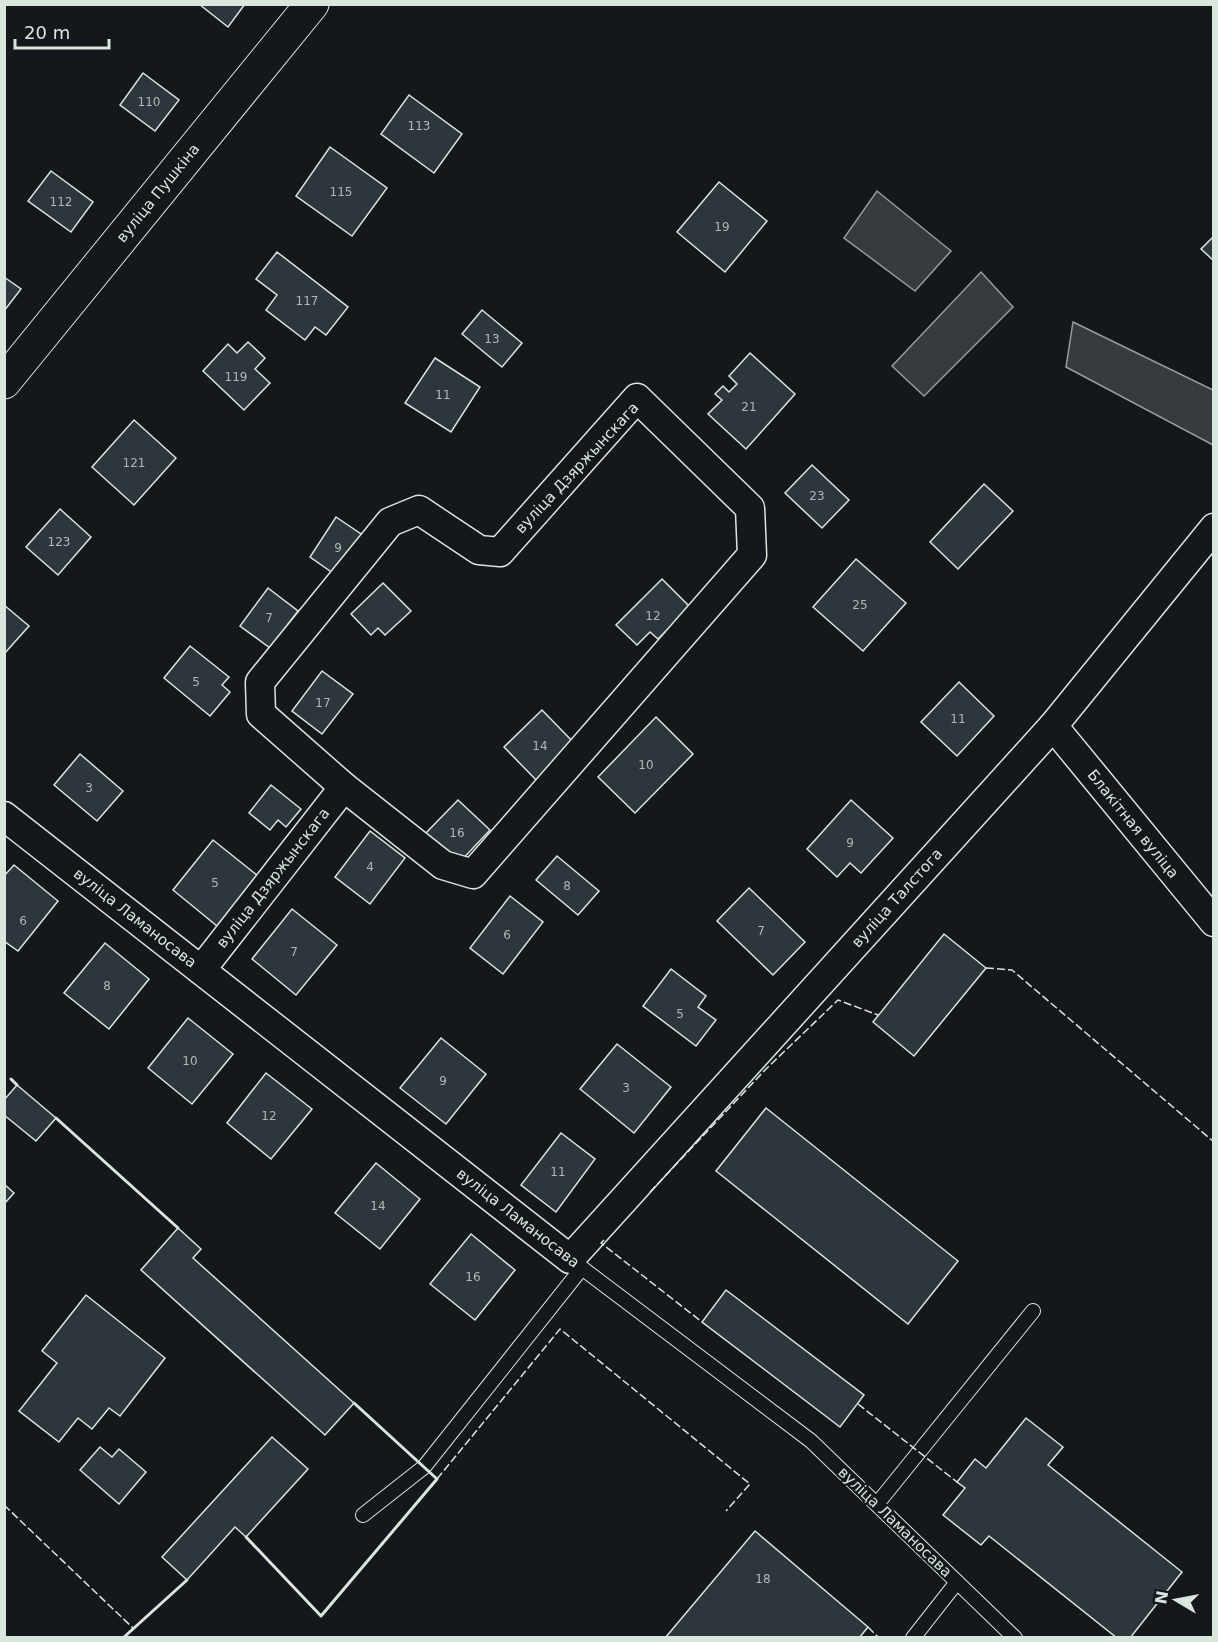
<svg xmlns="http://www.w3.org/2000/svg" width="1218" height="1642" viewBox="0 0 1218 1642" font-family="'DejaVu Sans',sans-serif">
<rect width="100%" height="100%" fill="#14181c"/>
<!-- water -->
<g fill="#363b3e" stroke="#939e99" stroke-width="1.5">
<path d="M877,191L951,251L915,291L844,238Z"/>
<path d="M981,272L1013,307L924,396L892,366Z"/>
<path d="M1073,322L1213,390V445L1066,367Z"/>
</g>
<!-- building -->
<g fill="#2c363c" stroke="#d8e6dc" stroke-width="1.5">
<path d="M199,4H245L228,27Z"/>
<path d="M143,73L179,100L155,131L120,105Z"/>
<path d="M409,95L462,134L434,173L381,134Z"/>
<path d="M330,147L387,188L352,236L296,196Z"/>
<path d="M51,171L93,202L71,232L28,201Z"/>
<path d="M719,182L767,221L725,272L677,232Z"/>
<path d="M1214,236V261L1201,249Z"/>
<path d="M277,252L348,307L326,335L315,327L305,340L266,310L277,295L256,279Z"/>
<path d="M4,277L21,289L4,311Z"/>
<path d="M482,310L522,343L502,367L462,334Z"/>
<path d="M248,342L265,358L255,369L270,383L244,410L203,371L228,344L237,353Z"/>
<path d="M750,353L795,394L746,449L708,414L722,400L715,394L723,386L729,392L737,384L729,376Z"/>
<path d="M435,358L480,387L451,432L405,403Z"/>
<path d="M134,420L176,458L134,505L92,467Z"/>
<path d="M812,465L849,500L822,528L785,493Z"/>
<path d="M984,484L1013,511L958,569L930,542Z"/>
<path d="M60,509L91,537L58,575L26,547Z"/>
<path d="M336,517L367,538L340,578L310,557Z"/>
<path d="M856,559L906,603L863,651L813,607Z"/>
<path d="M662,579L690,607L658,639L650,632L637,645L616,625Z"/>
<path d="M383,583L411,611L385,635L378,628L371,635L351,614Z"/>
<path d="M268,588L298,611L270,648L240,626Z"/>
<path d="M4,605L29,626L4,654Z"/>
<path d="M190,646L229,677L222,685L230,692L210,716L164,678Z"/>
<path d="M322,671L353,694L322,734L292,711Z"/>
<path d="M959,682L994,716L957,756L921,722Z"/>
<path d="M542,710L576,745L538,782L504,747Z"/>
<path d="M656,717L693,754L635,813L598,777Z"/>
<path d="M80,754L123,791L97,821L54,785Z"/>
<path d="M271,785L301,809L286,827L278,820L270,830L249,813Z"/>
<path d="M458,800L490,830L456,866L424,835Z"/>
<path d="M851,800L893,838L861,873L850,863L837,877L807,849Z"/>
<path d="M370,831L405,858L370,904L335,877Z"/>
<path d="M213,840L258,876L217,926L173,890Z"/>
<path d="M557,856L599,891L578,915L536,880Z"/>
<path d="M14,865L58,901L18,951L4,941V876Z"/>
<path d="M749,888L805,942L773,975L717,921Z"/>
<path d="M510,896L543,922L503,974L470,948Z"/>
<path d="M292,909L337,945L296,995L252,959Z"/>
<path d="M944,934L986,968L914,1056L873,1022Z"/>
<path d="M105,943L149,979L109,1029L64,993Z"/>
<path d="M671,969L706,996L698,1007L716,1020L696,1046L643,1006Z"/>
<path d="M188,1018L233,1054L192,1104L148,1068Z"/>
<path d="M441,1038L486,1074L446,1124L400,1088Z"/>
<path d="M617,1044L671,1087L634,1133L580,1089Z"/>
<path d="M266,1073L312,1109L271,1159L227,1123Z"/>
<path d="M17,1085L56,1118L36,1141L4,1115V1100Z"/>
<path d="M766,1108L958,1261L908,1324L716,1171Z"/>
<path d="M561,1133L595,1159L556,1212L521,1185Z"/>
<path d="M376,1163L420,1199L380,1249L335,1213Z"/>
<path d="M4,1184L14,1193L4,1204Z"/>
<path d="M178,1228L201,1249L193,1258L354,1403L325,1435L141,1270Z"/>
<path d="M471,1234L515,1270L475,1320L430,1284Z"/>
<path d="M726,1290L864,1395L840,1427L702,1322Z"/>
<path d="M86,1295L165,1358L120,1416L109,1408L92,1429L78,1418L59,1442L19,1411L57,1363L42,1351Z"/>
<path d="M1026,1418L1063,1447L1048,1465L1182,1572L1130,1638H1117L989,1536L981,1545L943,1515L965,1488L957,1482L975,1459L986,1468Z"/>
<path d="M272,1437L308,1469L246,1537L235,1527L187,1580L162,1557Z"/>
<path d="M100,1447L112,1457L119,1449L146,1472L119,1504L80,1470Z"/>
<path d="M755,1531L868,1627L859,1638H665Z"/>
</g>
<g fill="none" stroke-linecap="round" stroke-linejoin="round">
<defs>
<g id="lane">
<path d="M570,1259L811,1441L1015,1638"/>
<path d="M877,1504L1033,1311"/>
<path d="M363,1515L424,1467L582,1268"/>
<path d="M913,1638L957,1582"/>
</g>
<g id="street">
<path d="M637,398L750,508L752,555L473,874L443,865L344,787L261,714L260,682L390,522L419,510L479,550L500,552Z"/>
<path d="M1053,726L1214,922"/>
<path d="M4,816L570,1259L1053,726L1214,528"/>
<path d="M201,970L344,787"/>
</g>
<path id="primary" d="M4,382L312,4"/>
</defs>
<!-- lane casing -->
<use href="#lane" stroke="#d8e6dc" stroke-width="16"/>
<!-- street casing -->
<use href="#street" stroke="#d8e6dc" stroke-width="31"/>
<!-- primary casing -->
<use href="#primary" stroke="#d8e6dc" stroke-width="35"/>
<!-- lane -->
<use href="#lane" stroke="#14181c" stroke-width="14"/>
<!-- street -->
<use href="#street" stroke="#14181c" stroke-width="28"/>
<!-- primary -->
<use href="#primary" stroke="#14181c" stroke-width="33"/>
<!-- fence -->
<g stroke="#d8e6dc" stroke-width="1.5" stroke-dasharray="8 3" stroke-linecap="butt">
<path d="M986,968L1012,970L1214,1142"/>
<path d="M650,1192L765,1070L838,1000L878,1015"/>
<path d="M604,1240L601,1243L702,1322"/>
<path d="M858,1404L957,1482"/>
<path d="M437,1479L560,1329L750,1484L726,1511"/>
<path d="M4,1505L133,1628"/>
<path d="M868,1627L879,1638"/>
</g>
<!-- wall -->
<g stroke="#d8e6dc" stroke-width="3">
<path d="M11,1079L17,1085"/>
<path d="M56,1118L178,1228"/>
<path d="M246,1537L321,1616L437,1479L354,1403"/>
<path d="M123,1638L187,1580"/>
</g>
</g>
<g text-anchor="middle" stroke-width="4.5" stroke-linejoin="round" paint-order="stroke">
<!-- number labels -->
<g font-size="12" fill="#adbab4">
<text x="149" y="106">110</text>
<text x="419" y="130">113</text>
<text x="341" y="196">115</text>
<text x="61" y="206">112</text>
<text x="722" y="231">19</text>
<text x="307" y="305">117</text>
<text x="492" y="343">13</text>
<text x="236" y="381">119</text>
<text x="443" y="399">11</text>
<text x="749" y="411">21</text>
<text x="134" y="467">121</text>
<text x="817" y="500">23</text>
<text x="59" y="546">123</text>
<text x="338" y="552">9</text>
<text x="860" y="609">25</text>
<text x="653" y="620">12</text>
<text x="269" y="622">7</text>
<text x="196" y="686">5</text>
<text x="323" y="707">17</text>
<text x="958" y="723">11</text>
<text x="540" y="750">14</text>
<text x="646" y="769">10</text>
<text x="89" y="792">3</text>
<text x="457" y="837">16</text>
<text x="850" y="847">9</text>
<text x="370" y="871">4</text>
<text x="215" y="887">5</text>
<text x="567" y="890">8</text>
<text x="23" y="925">6</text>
<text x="761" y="935">7</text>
<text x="507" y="939">6</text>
<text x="294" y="956">7</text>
<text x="107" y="990">8</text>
<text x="680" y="1018">5</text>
<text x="190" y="1065">10</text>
<text x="443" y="1085">9</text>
<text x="626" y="1092">3</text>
<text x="269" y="1120">12</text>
<text x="558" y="1176">11</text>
<text x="378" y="1210">14</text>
<text x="473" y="1281">16</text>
<text x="763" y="1583">18</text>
</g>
<!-- street labels -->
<g font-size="15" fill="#d8e6dc" stroke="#14181c">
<text transform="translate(158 193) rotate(-51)" y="5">вуліца Пушкіна</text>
<text transform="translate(577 468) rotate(-47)" y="5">вуліца Дзяржынскага</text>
<text transform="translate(1133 824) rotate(51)" y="5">Блакітная вуліца</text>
<text transform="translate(273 878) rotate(-52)" y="5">вуліца Дзяржынскага</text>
<text transform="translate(897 898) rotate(-48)" y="5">вуліца Талстога</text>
<text transform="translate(135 918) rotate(38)" y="5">вуліца Ламаносава</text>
<text transform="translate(518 1218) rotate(38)" y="5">вуліца Ламаносава</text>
<text transform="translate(895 1522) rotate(44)" y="5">вуліца Ламаносава</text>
</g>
</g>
<!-- border -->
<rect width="1218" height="1642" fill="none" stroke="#d8e6dc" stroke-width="12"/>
<!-- north arrow -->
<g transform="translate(1176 1600) rotate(280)" stroke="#14181c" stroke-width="4.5" paint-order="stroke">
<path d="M0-4.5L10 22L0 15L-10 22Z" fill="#d8e6dc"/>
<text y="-9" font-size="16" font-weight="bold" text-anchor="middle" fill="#d8e6dc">N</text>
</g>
<!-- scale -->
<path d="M15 39v9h94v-9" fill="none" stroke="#d8e6dc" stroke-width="3"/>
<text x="24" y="39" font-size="18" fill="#d8e6dc" stroke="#14181c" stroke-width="4.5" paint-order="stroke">20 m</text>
</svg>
